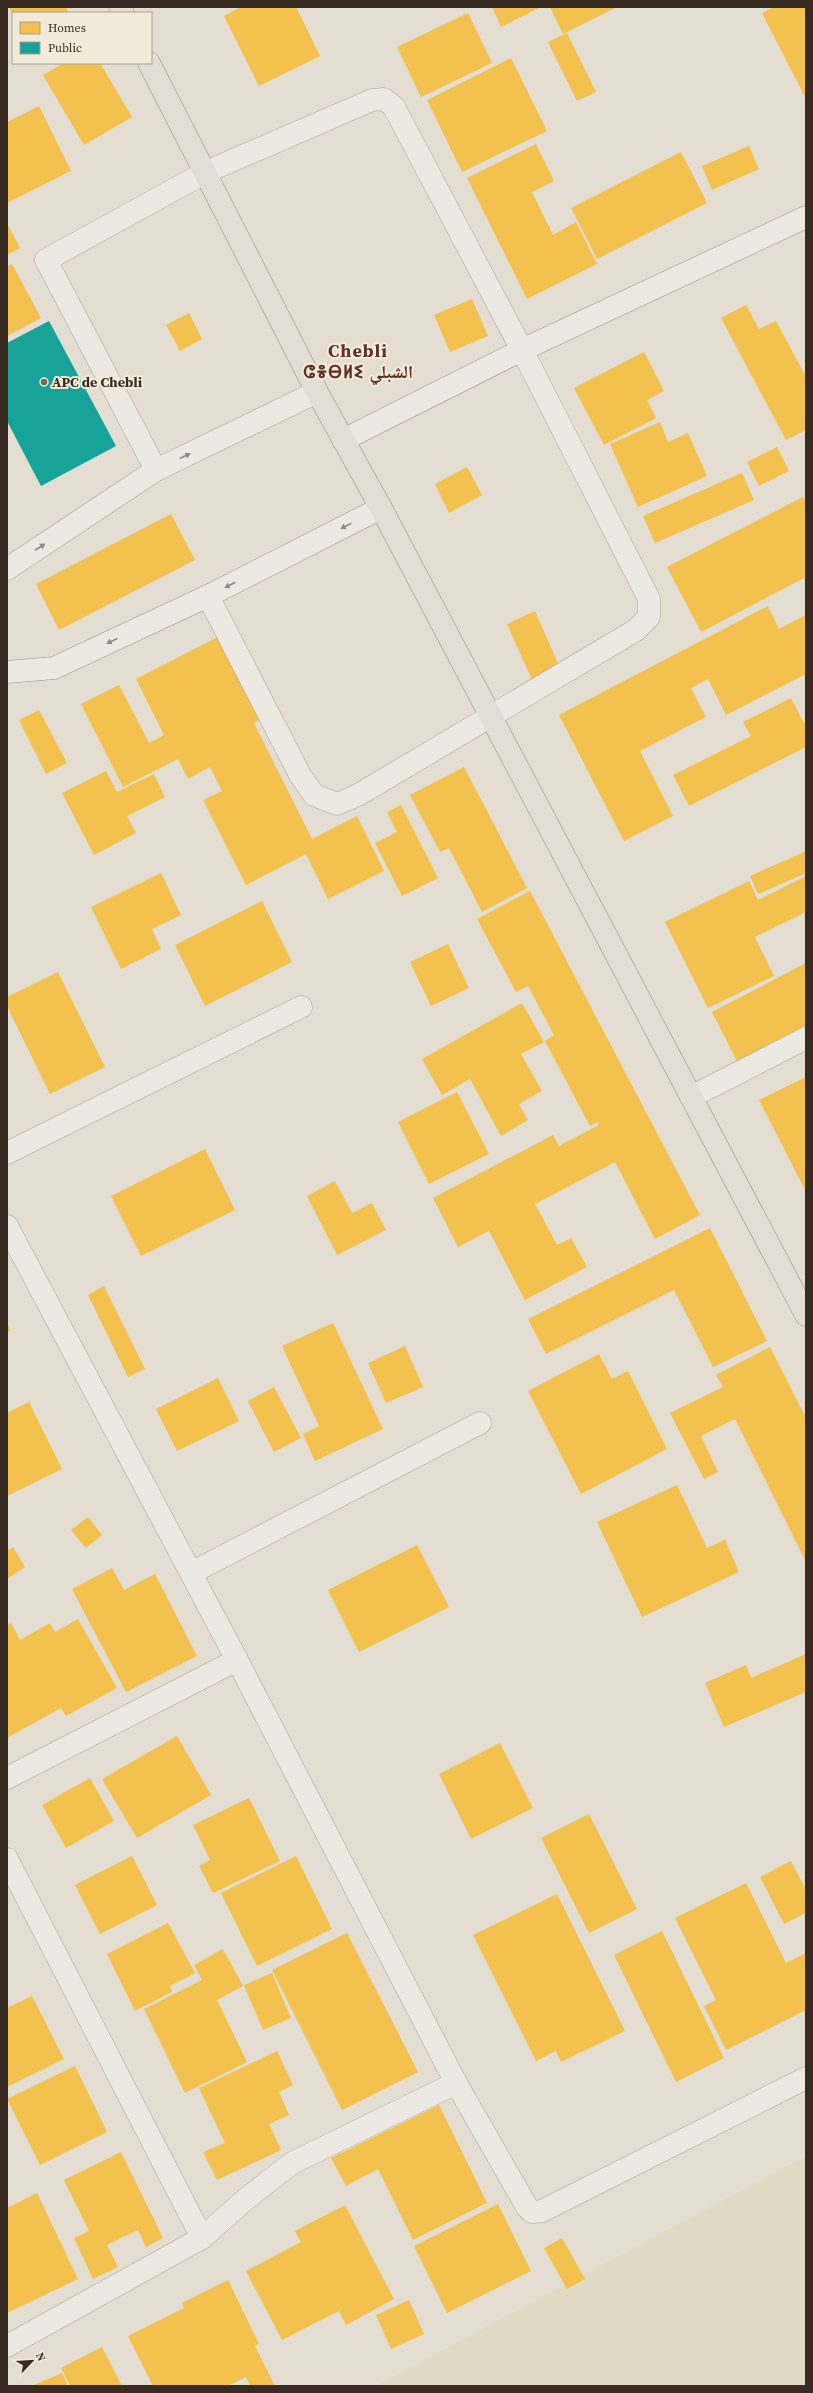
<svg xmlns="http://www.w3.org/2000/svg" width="813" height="2393" viewBox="0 0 813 2393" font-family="'Source Serif 4','Noto Naskh Arabic','Noto Sans Tifinagh',serif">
<rect width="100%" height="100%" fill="#e3ddd2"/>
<!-- farmland -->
<path fill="#e1dac4" d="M806,2156V2386H376Z"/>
<!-- homes -->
<g fill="#f2c14e">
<path d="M9,7H66L69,13H12Z"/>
<path d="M241,7H296L320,56L259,86L224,16Z"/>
<path d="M492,7H541L501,27Z"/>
<path d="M550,7H617L563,34Z"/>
<path d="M774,7H806V99L762,13Z"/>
<path d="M468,13L492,63L421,97L397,47Z"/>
<path d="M567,33L596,92L577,101L548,42Z"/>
<path d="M511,58L547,131L462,172L427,100Z"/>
<path d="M64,63H100L132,117L84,145L43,75Z"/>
<path d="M39,106L71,171L7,203V122Z"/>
<path d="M536,144L554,181L532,192L553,235L576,222L597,264L527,299L467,178Z"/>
<path d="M749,146L759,169L712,190L702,166Z"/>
<path d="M681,152L707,203L597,259L571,208Z"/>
<path d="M7,223L20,248L7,255Z"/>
<path d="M12,264L41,318L7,336V267Z"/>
<path d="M472,299L488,336L450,352L434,315Z"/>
<path d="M746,305L759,329L776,321L806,377V430L786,440L721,318Z"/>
<path d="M189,313L202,339L180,351L166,325Z"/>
<path d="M644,352L664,391L647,400L656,418L604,445L574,388Z"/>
<path d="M660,422L668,442L688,433L707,476L638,507L610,444Z"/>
<path d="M777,447L789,471L759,486L747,462Z"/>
<path d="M467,467L482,495L449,513L435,484Z"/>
<path d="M742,473L754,500L655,543L643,516Z"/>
<path d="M803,497L806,504V577L701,632L667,567Z"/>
<path d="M171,514L195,560L59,630L36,584Z"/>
<path d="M768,606L779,629L806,615V674L726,715L708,679L691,688L706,717L640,751L673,816L624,841L559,715Z"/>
<path d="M535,611L560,668L532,680L507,624Z"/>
<path d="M218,637L260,719L254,723L312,839L357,816L384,871L328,899L306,854L246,885L203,800L222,791L210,767L188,779L178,759L123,787L81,704L119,685L149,743L164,735L136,679Z"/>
<path d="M791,698L806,727V747L689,806L673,775L751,736L743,722Z"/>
<path d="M39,710L67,763L46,774L19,720Z"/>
<path d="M464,767L527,888L482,912L449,848L440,852L410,795Z"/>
<path d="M106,771L117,792L154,774L165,797L127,816L136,833L94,855L62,793Z"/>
<path d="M401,805L438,878L402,896L375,843L397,832L387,812Z"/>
<path d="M806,851V873L758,894L750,876Z"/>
<path d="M161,873L181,915L152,929L161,949L121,969L91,907Z"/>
<path d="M806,876V912L755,937L774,976L708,1008L665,922L749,881L758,900Z"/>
<path d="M530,891L700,1215L655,1239L615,1162L535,1204L557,1245L571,1238L587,1267L525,1300L489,1231L458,1247L433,1198L553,1135L559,1146L599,1125L597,1122L590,1126L545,1041L554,1035L528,986L516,992L477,919Z"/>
<path d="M262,901L292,962L205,1006L175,945Z"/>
<path d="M448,944L469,988L431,1006L410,962Z"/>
<path d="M806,963V1025L737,1061L712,1012Z"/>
<path d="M58,972L105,1067L50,1094L7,1006V997Z"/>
<path d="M522,1003L544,1042L521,1054L542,1091L519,1104L528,1120L501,1136L470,1079L442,1095L422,1059Z"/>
<path d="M806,1077V1192L759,1100Z"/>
<path d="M457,1092L489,1154L429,1184L398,1122Z"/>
<path d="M205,1149L235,1210L141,1256L111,1196Z"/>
<path d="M335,1181L352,1213L372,1203L386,1230L337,1255L307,1196Z"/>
<path d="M710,1228L767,1341L713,1367L674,1290L546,1354L528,1319Z"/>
<path d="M104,1286L145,1369L128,1377L88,1295Z"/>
<path d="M7,1322L10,1331L7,1332Z"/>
<path d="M333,1323L383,1429L315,1461L303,1434L319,1426L282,1346Z"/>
<path d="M405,1346L423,1387L386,1403L368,1363Z"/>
<path d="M770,1347L806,1418V1562L735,1419L701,1436L718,1472L704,1479L670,1413L723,1387L716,1375Z"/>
<path d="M599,1354L612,1379L628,1371L667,1449L581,1494L528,1391Z"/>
<path d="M218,1378L239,1421L177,1451L156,1409Z"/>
<path d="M274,1387L301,1438L274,1452L248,1401Z"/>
<path d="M29,1402L62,1469L7,1496V1413Z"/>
<path d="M677,1485L707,1548L725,1540L739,1572L642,1617L597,1522Z"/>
<path d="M88,1517L102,1535L86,1548L71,1530Z"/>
<path d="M417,1545L449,1607L359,1652L328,1590Z"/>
<path d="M13,1547L25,1567L7,1579V1551Z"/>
<path d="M112,1568L124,1590L155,1574L197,1656L126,1692L72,1589Z"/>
<path d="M78,1619L117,1688L66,1716L61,1708L7,1738V1625L11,1623L20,1640L50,1623L55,1632Z"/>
<path d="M806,1654V1692L724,1727L705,1683L746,1665L751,1678Z"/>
<path d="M177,1736L211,1795L137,1838L102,1779Z"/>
<path d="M500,1743L533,1808L471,1839L439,1774Z"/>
<path d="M90,1778L114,1821L66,1848L42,1805Z"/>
<path d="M249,1798L280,1861L213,1893L199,1866L210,1860L193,1825Z"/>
<path d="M589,1814L637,1909L589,1933L541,1838Z"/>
<path d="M132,1856L157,1905L100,1934L75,1885Z"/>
<path d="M296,1856L332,1929L257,1966L221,1893Z"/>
<path d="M791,1861L806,1890V1913L784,1924L760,1877Z"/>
<path d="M746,1883L786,1963L806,1953V2010L726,2050L704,2006L716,2000L675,1918Z"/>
<path d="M557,1894L625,2031L561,2062L556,2051L536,2061L473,1935Z"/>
<path d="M168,1923L195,1973L170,1986L172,1992L135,2011L107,1954Z"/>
<path d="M662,1931L724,2058L676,2082L614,1955Z"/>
<path d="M347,1933L418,2072L342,2110L272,1970Z"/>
<path d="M223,1949L243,1986L217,2000L247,2062L185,2093L144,2009L202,1980L194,1965Z"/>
<path d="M272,1973L291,2018L263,2030L244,1985Z"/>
<path d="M32,1996L64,2059L7,2087V2008Z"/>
<path d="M277,2051L293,2085L279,2092L289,2115L269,2124L281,2150L217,2180L203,2152L225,2143L199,2088Z"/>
<path d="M75,2066L107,2132L40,2165L7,2099Z"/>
<path d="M439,2105L487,2203L413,2240L378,2169L346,2186L331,2158Z"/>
<path d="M121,2152L163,2238L146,2247L138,2230L107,2245L118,2267L93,2279L74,2238L89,2231L64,2180Z"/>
<path d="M37,2193L78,2279L7,2313V2208Z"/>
<path d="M498,2204L531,2271L447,2313L414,2246Z"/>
<path d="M345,2205L394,2299L346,2325L339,2311L282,2340L246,2271L301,2242L295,2231Z"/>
<path d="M562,2238L585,2279L567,2289L544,2248Z"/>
<path d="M228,2280L259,2344L255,2346L275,2386H250L246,2377L228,2386H153L128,2336L184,2308L182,2303Z"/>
<path d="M409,2300L424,2334L391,2349L376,2315Z"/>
<path d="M102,2347L122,2386H70L61,2368Z"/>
<path d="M62,2373L68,2386H32Z"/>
</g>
<!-- public -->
<path fill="#17a398" d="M49,321L116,446L41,486L7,421V343Z"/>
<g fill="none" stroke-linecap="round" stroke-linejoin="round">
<defs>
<g id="minor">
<path d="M156,470L46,260L206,172L372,100L384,99L394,107L522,350L649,599V617L636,630L358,795L337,804L314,795L300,775L208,596"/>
<path d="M691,1097L806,1038"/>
<path d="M7,1153L301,1007"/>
<path d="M7,1226L237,1660L456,2083L527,2207L532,2212L542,2211L806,2078"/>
<path d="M191,1573L480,1423"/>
<path d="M7,1778L237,1660"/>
<path d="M7,1859L202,2238"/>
<path d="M7,2346L202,2238L246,2199L292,2163L456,2083"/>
</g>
<g id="secondary">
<path d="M343,440L522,350L806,217"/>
<path d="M7,569L156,470L317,392"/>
<path d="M7,672L54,668L208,596L381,508"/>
</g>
<g id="primary">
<path d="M120,7L123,13"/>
<path d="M149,63L317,392L381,508L806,1315"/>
</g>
</defs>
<!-- minor casing -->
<use href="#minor" stroke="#a9a39a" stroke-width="23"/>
<!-- secondary casing -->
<use href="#secondary" stroke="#99928a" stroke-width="23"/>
<!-- primary casing -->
<use href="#primary" stroke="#8f8981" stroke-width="23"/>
<!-- minor -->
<use href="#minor" stroke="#ece9e2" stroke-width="22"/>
<!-- secondary -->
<use href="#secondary" stroke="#ece9e2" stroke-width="22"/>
<!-- primary -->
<use href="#primary" stroke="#e3ded5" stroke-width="22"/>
</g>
<!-- one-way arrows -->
<defs><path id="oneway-solid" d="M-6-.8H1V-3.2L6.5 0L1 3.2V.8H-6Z"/></defs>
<g fill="#928a82">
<use href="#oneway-solid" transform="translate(185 456) rotate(-26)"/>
<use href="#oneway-solid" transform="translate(346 526) rotate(153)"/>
<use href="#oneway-solid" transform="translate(40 547) rotate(-33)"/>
<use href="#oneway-solid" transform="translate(230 585) rotate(153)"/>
<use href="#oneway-solid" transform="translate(112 641) rotate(155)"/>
</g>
<!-- markers -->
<circle fill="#746a60" stroke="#f2ebda" stroke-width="1.5" cx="44" cy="382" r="4"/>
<g text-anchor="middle" stroke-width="4" stroke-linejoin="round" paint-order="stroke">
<!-- poi labels -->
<g font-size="14" font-weight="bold" fill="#382c22" stroke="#f2ebda" text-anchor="start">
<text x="52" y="387">APC de Chebli</text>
</g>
<!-- district labels -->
<g font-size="18" font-weight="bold" letter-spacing="1" fill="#603227" stroke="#f2ebda">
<text x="358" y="357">Chebli<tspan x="358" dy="21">ⵛⴻⴱⵍⵉ الشبلي</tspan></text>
</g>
</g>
<!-- border -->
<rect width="813" height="2393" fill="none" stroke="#382c22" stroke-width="16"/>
<!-- legend -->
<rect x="12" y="12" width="140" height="52" fill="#f2ebda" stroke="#a89f90"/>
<rect x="20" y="22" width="20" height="12" fill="#f2c14e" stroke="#a89f90"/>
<text x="48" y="32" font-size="12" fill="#382c22">Homes</text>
<rect x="20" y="42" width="20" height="12" fill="#17a398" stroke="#a89f90"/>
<text x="48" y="52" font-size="12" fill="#382c22">Public</text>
<!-- north arrow -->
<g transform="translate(32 2361) rotate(65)" stroke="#f2ebda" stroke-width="3" paint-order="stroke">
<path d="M0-3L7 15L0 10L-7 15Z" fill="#382c22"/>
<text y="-6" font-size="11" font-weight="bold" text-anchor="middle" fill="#382c22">N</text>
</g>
</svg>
